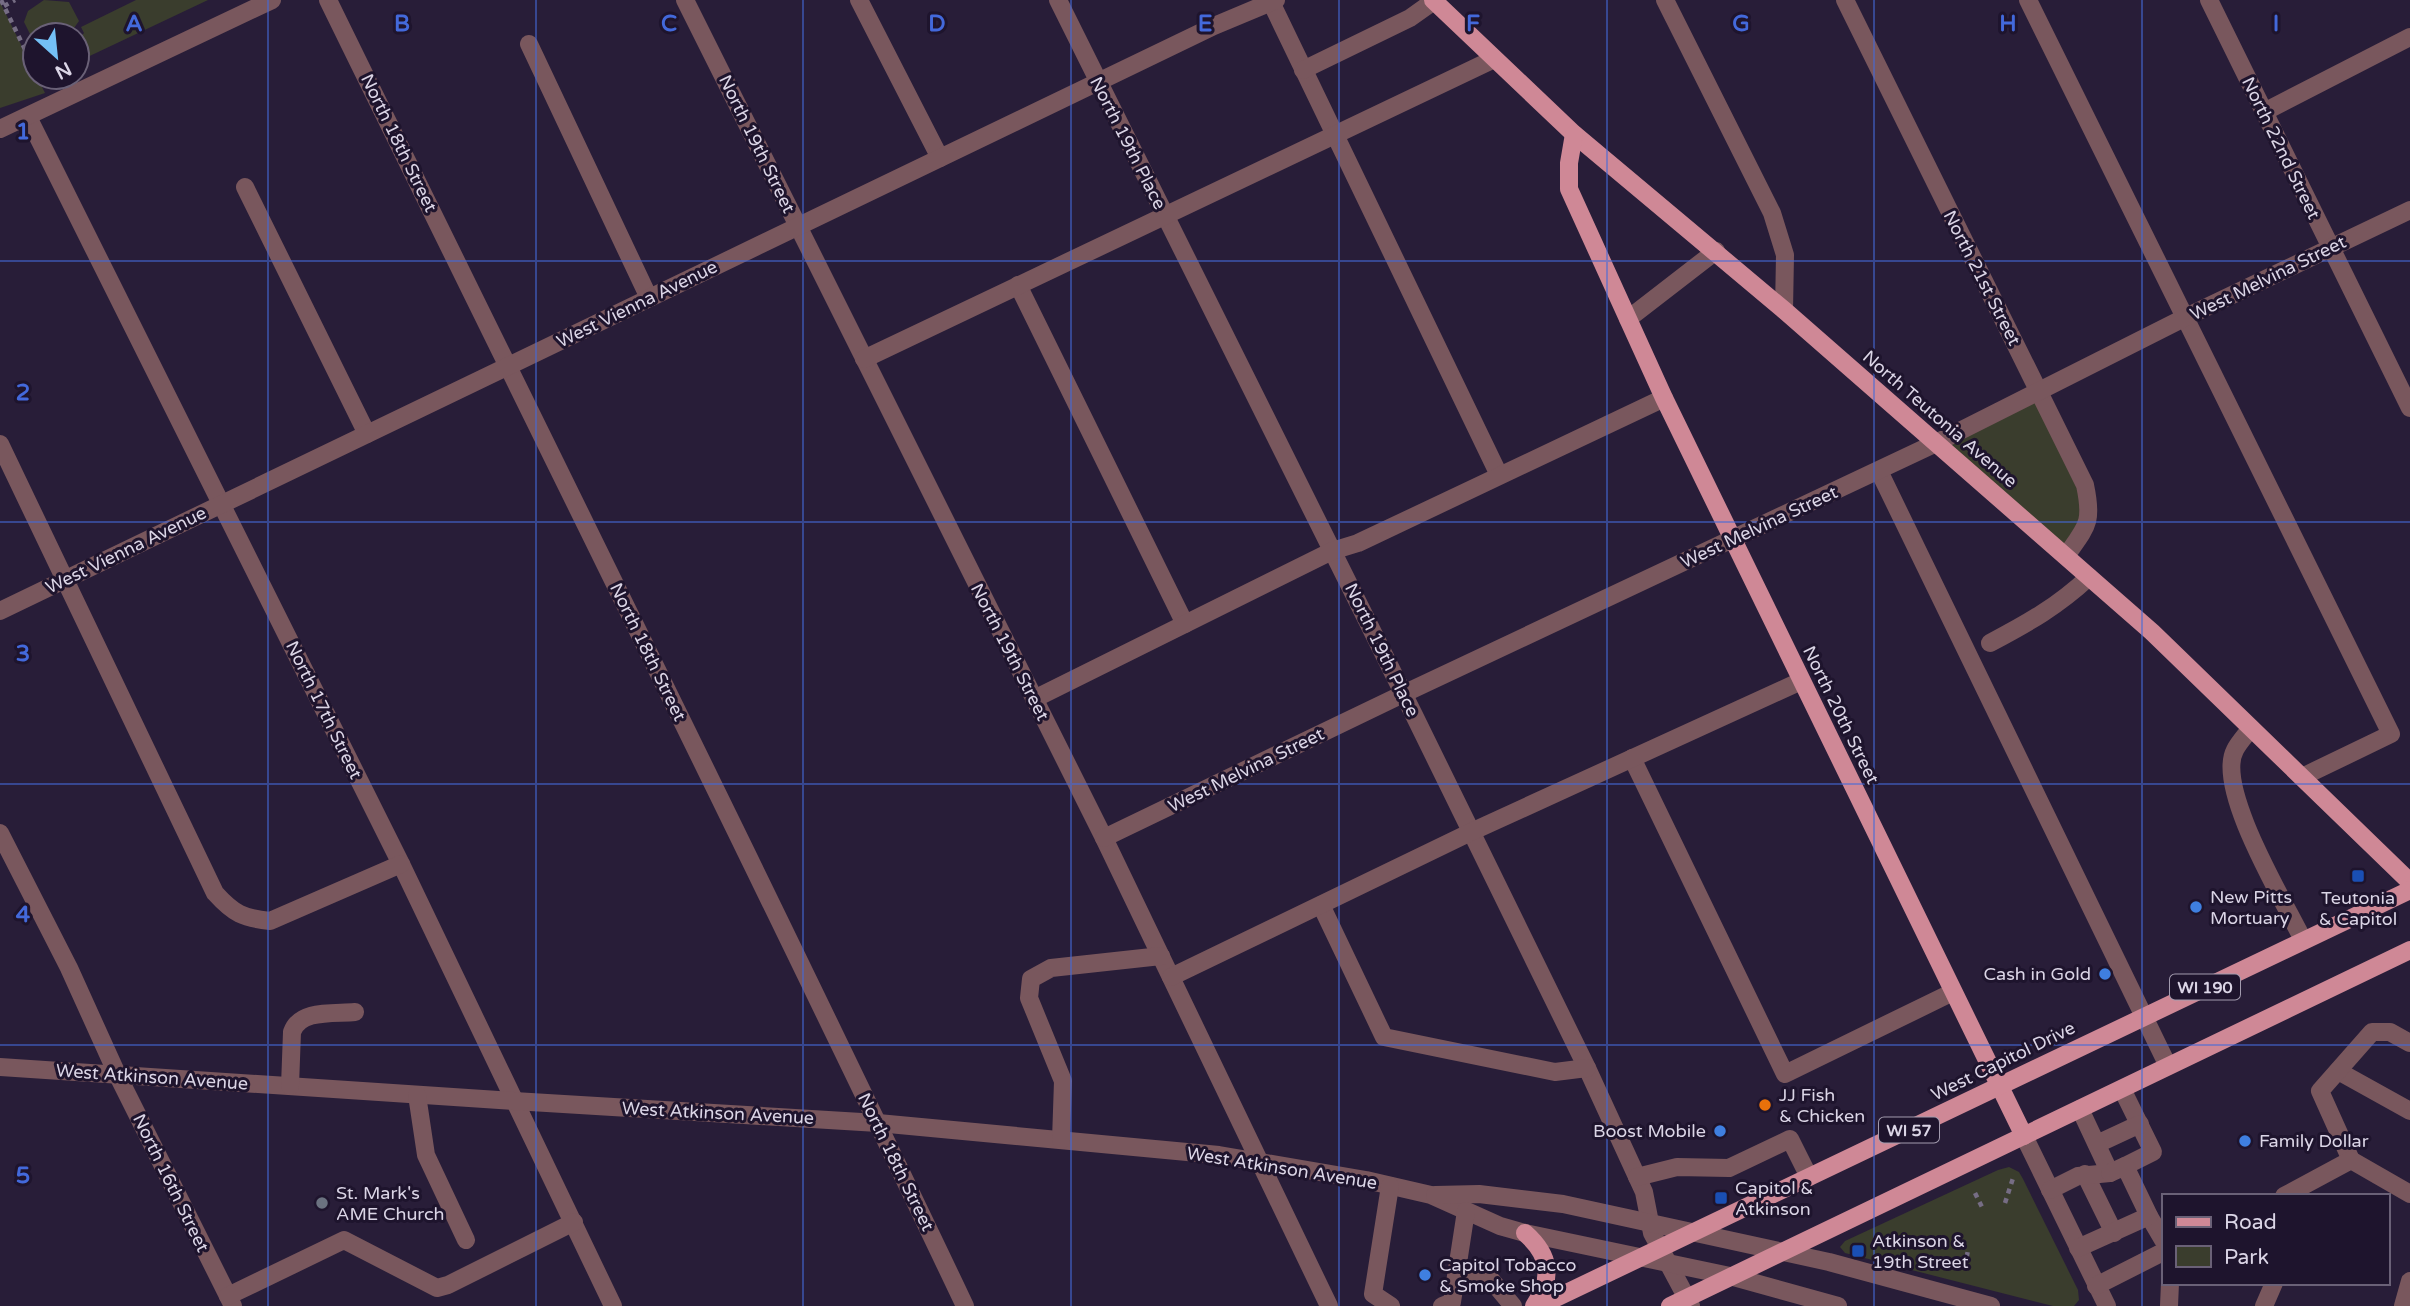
<svg xmlns="http://www.w3.org/2000/svg" width="2410" height="1306" viewBox="0 0 2410 1306" font-family="'Varela Round',sans-serif">
<rect width="100%" height="100%" fill="#281d38"/>
<!-- green -->
<g fill="#3a3d2d">
<path d="M44,0L69,2L79,21L69,35H35V44L24,22L28,11Z"/>
<path d="M136,0H208L77,62V41L84,33L81,27Z"/>
<path d="M0,2L35,73V77H37L45,93L0,108Z"/>
<path d="M2038,390L2089,505L2066,556L1936,443Z"/>
<path d="M2009,1167L2019,1172L2023,1179L2078,1290L2079,1300L2074,1306H2053L1845,1253L1840,1247L1845,1241L1998,1170Z"/>
</g>
<g fill="none" stroke-linecap="round" stroke-linejoin="round">
<!-- path -->
<g stroke="#766d84" stroke-width="4.5" stroke-dasharray="5 5" stroke-linecap="butt">
<path d="M1,0L35,70"/>
<path d="M4,6L15,0"/>
<path d="M39,77L42,83"/>
<path d="M1975,1193L1983,1209"/>
<path d="M2005,1203L2014,1175"/>
<path d="M1965,1267L1968,1250"/>
</g>
<!-- minor -->
<g stroke="#79575d" stroke-width="18">
<path d="M328,0C541,435 757,869 965,1306"/>
<path d="M685,0L1104,838L1329,1306"/>
<path d="M859,0L940,158"/>
<path d="M1058,0L1414,715L1587,1068L1644,1192L1652,1233L1691,1306"/>
<path d="M1665,0L1772,213L1785,255L1784,310"/>
<path d="M1845,0L2085,485C2093,523 2087,526 2066,556"/>
<path d="M2028,0L2391,734L2302,777"/>
<path d="M2209,0L2410,408"/>
<path d="M1271,2L1499,475"/>
<path d="M529,44L649,298"/>
<path d="M1303,70L1410,18L1434,1"/>
<path d="M2264,112L2410,37"/>
<path d="M28,117L401,864L613,1306"/>
<path d="M0,129L272,0"/>
<path d="M245,187L367,434"/>
<path d="M1018,285L1185,624"/>
<path d="M1628,319L1716,251"/>
<path d="M864,359L1494,59"/>
<path d="M0,444L215,893C234,914 243,918 270,921L401,864"/>
<path d="M1879,471L2168,1066"/>
<path d="M0,611L1214,26L1276,0"/>
<path d="M1990,643C2028,623 2058,606 2089,577"/>
<path d="M1034,699L1332,551L1358,543L1664,398"/>
<path d="M2251,728C2246,735 2239,742 2235,750C2215,788 2284,901 2303,940"/>
<path d="M1632,758L1785,1074L1953,992"/>
<path d="M0,833L69,968L117,1074L233,1306"/>
<path d="M1104,838L1403,694L1936,443L2186,317L2410,210"/>
<path d="M1321,905L1384,1037L1555,1072L1587,1068"/>
<path d="M1171,977L1471,832L1801,681"/>
<path d="M0,1067L514,1101L878,1123L1219,1155L1366,1180L1431,1195L1500,1226L1525,1233L1730,1276L1838,1306"/>
<path d="M2338,1071L2410,1111"/>
<path d="M290,1086L292,1032C300,1009 334,1014 355,1012"/>
<path d="M2122,1089L2153,1152L2125,1166"/>
<path d="M417,1095L426,1155L466,1240"/>
<path d="M2024,1136L2107,1306"/>
<path d="M1061,1140L1063,1081L1029,998L1031,979L1051,968L1161,956"/>
<path d="M2097,1144L2140,1124"/>
<path d="M2351,1160L2320,1091L2372,1032H2390L2410,1043"/>
<path d="M2085,1174L2114,1233"/>
<path d="M1637,1177L1677,1167L1729,1168L1790,1139L1809,1177"/>
<path d="M1390,1186L1373,1294L1391,1306"/>
<path d="M2050,1190L2078,1176L2110,1173L2080,1109"/>
<path d="M1435,1195L1479,1194L1563,1204L1829,1262L1991,1306"/>
<path d="M2284,1196L2351,1160L2410,1194"/>
<path d="M2149,1216L2163,1240"/>
<path d="M2078,1248L2149,1216L2125,1166L2110,1173"/>
<path d="M1457,1269L1487,1275L1513,1306"/>
<path d="M2096,1286L2163,1252"/>
<path d="M228,1296L344,1240L437,1288L448,1285L574,1222"/>
<path d="M1442,1306L1452,1302L1466,1211"/>
<path d="M2169,1306L2170,1283"/>
<path d="M2264,1306L2274,1283"/>
<path d="M2403,1306L2410,1281"/>
</g>
<!-- major -->
<g stroke="#cf8896" stroke-width="18">
<path d="M1433,0L1574,134L1784,310L2152,632L2410,882"/>
<path d="M1574,134L1569,163V189L1664,398L2024,1136"/>
<path d="M1525,1233C1551,1256 1553,1278 1534,1306"/>
<path d="M1539,1306L2410,890"/>
<path d="M1670,1306L2410,950"/>
</g>
</g>
<!-- grid -->
<path fill="none" stroke="#4369db" stroke-width="2" stroke-opacity="0.55" d="M268,0V1306M536,0V1306M803,0V1306M1071,0V1306M1339,0V1306M1607,0V1306M1874,0V1306M2142,0V1306M0,261H2410M0,522H2410M0,784H2410M0,1045H2410"/>
<!-- markers -->
<g fill="#1a4fb4" stroke="#1e142d" stroke-width="2.5">
<rect x="2351" y="869" width="14" height="14" rx="3.5"/>
<rect x="1714" y="1191" width="14" height="14" rx="3.5"/>
<rect x="1851" y="1244" width="14" height="14" rx="3.5"/>
</g>
<g fill="#3f7fe0" stroke="#1e142d" stroke-width="2.5">
<circle cx="2196" cy="907" r="7"/>
<circle cx="2105" cy="974" r="7"/>
<circle cx="1720" cy="1131" r="7"/>
<circle cx="2245" cy="1141" r="7"/>
<circle cx="1425" cy="1275" r="7"/>
</g>
<circle fill="#e8710a" stroke="#1e142d" stroke-width="2.5" cx="1765" cy="1105" r="7"/>
<circle fill="#6b7280" stroke="#1e142d" stroke-width="2.5" cx="322" cy="1203" r="7"/>
<g text-anchor="middle" stroke-width="6" stroke-linejoin="round" paint-order="stroke">
<!-- shield labels -->
<g fill="#1e142d" stroke="#a29bae" stroke-width="2">
<rect x="2170" y="974.5" width="70" height="25" rx="5"/>
<rect x="1879" y="1117.5" width="60" height="25" rx="5"/>
</g>
<g font-size="16" font-weight="bold" fill="#dbd5e6">
<text x="2205" y="993">WI 190</text>
<text x="1909" y="1136">WI 57</text>
</g>
<!-- street labels -->
<g font-size="18" fill="#dbd5e6" stroke="#1e142d">
<text transform="translate(399 143) rotate(64)" y="6">North 18th Street</text>
<text transform="translate(1128 143) rotate(63)" y="6">North 19th Place</text>
<text transform="translate(757 144) rotate(64)" y="6">North 19th Street</text>
<text transform="translate(2281 148) rotate(64)" y="6">North 22nd Street</text>
<text transform="translate(1982 278) rotate(63)" y="6">North 21st Street</text>
<text transform="translate(2268 278) rotate(-26)" y="6">West Melvina Street</text>
<text transform="translate(637 304) rotate(-26)" y="6">West Vienna Avenue</text>
<text transform="translate(1940 419) rotate(41)" y="6">North Teutonia Avenue</text>
<text transform="translate(1759 527) rotate(-25)" y="6">West Melvina Street</text>
<text transform="translate(126 550) rotate(-26)" y="6">West Vienna Avenue</text>
<text transform="translate(1382 650) rotate(64)" y="6">North 19th Place</text>
<text transform="translate(648 652) rotate(64)" y="6">North 18th Street</text>
<text transform="translate(1010 652) rotate(63)" y="6">North 19th Street</text>
<text transform="translate(324 710) rotate(64)" y="6">North 17th Street</text>
<text transform="translate(1841 715) rotate(64)" y="6">North 20th Street</text>
<text transform="translate(1246 770) rotate(-26)" y="6">West Melvina Street</text>
<text transform="translate(2003 1061) rotate(-26)" y="6">West Capitol Drive</text>
<text transform="translate(152 1077) rotate(4)" y="6">West Atkinson Avenue</text>
<text transform="translate(718 1113) rotate(3)" y="6">West Atkinson Avenue</text>
<text transform="translate(896 1162) rotate(64)" y="6">North 18th Street</text>
<text transform="translate(1282 1168) rotate(9)" y="6">West Atkinson Avenue</text>
<text transform="translate(171 1183) rotate(64)" y="6">North 16th Street</text>
</g>
<!-- poi labels -->
<g font-size="18" fill="#dbd5e6" stroke="#1e142d" text-anchor="start">
<text x="2210" y="903">New Pitts<tspan x="2210" dy="21">Mortuary</tspan></text>
<text x="2358" y="904" text-anchor="middle">Teutonia<tspan x="2358" dy="21">&amp; Capitol</tspan></text>
<text x="2091" y="980" text-anchor="end">Cash in Gold</text>
<text x="1779" y="1101">JJ Fish<tspan x="1779" dy="21">&amp; Chicken</tspan></text>
<text x="1706" y="1137" text-anchor="end">Boost Mobile</text>
<text x="2259" y="1147">Family Dollar</text>
<text x="1735" y="1194">Capitol &amp;<tspan x="1735" dy="21">Atkinson</tspan></text>
<text x="336" y="1199">St. Mark's<tspan x="336" dy="21">AME Church</tspan></text>
<text x="1872" y="1247">Atkinson &amp;<tspan x="1872" dy="21">19th Street</tspan></text>
<text x="1439" y="1271">Capitol Tobacco<tspan x="1439" dy="21">&amp; Smoke Shop</tspan></text>
</g>
</g>
<g font-size="23" text-anchor="middle" font-weight="bold" fill="#4369db" stroke="#1e142d" stroke-width="6" stroke-linejoin="round" paint-order="stroke">
<text x="134" y="31">A</text>
<text x="402" y="31">B</text>
<text x="669" y="31">C</text>
<text x="937" y="31">D</text>
<text x="1205" y="31">E</text>
<text x="1473" y="31">F</text>
<text x="1741" y="31">G</text>
<text x="2008" y="31">H</text>
<text x="2276" y="31">I</text>
<text x="23" y="139">1</text>
<text x="23" y="400">2</text>
<text x="23" y="661">3</text>
<text x="23" y="922">4</text>
<text x="23" y="1183">5</text>
</g>
<!-- legend -->
<rect x="2162" y="1194" width="228" height="91" fill="#1e142d" stroke="#6a6177" stroke-width="2"/>
<rect x="2176" y="1217" width="35" height="10" fill="#cf8896" stroke="#6a6177" stroke-width="2"/>
<text x="2224" y="1229" font-size="21" fill="#dbd5e6">Road</text>
<rect x="2176" y="1246" width="35" height="21" fill="#3a3d2d" stroke="#6a6177" stroke-width="2"/>
<text x="2224" y="1264" font-size="21" fill="#dbd5e6">Park</text>
<!-- north arrow -->
<g transform="translate(56 56) rotate(153)"><circle r="33" fill="#1e142d" stroke="#6a6177" stroke-width="2"/>
<path d="M0-5L12 26L0 18L-12 26Z" fill="#74c0f6"/>
<text y="-10" font-size="19" font-weight="bold" text-anchor="middle" fill="#dbd5e6">N</text>
</g>
</svg>
